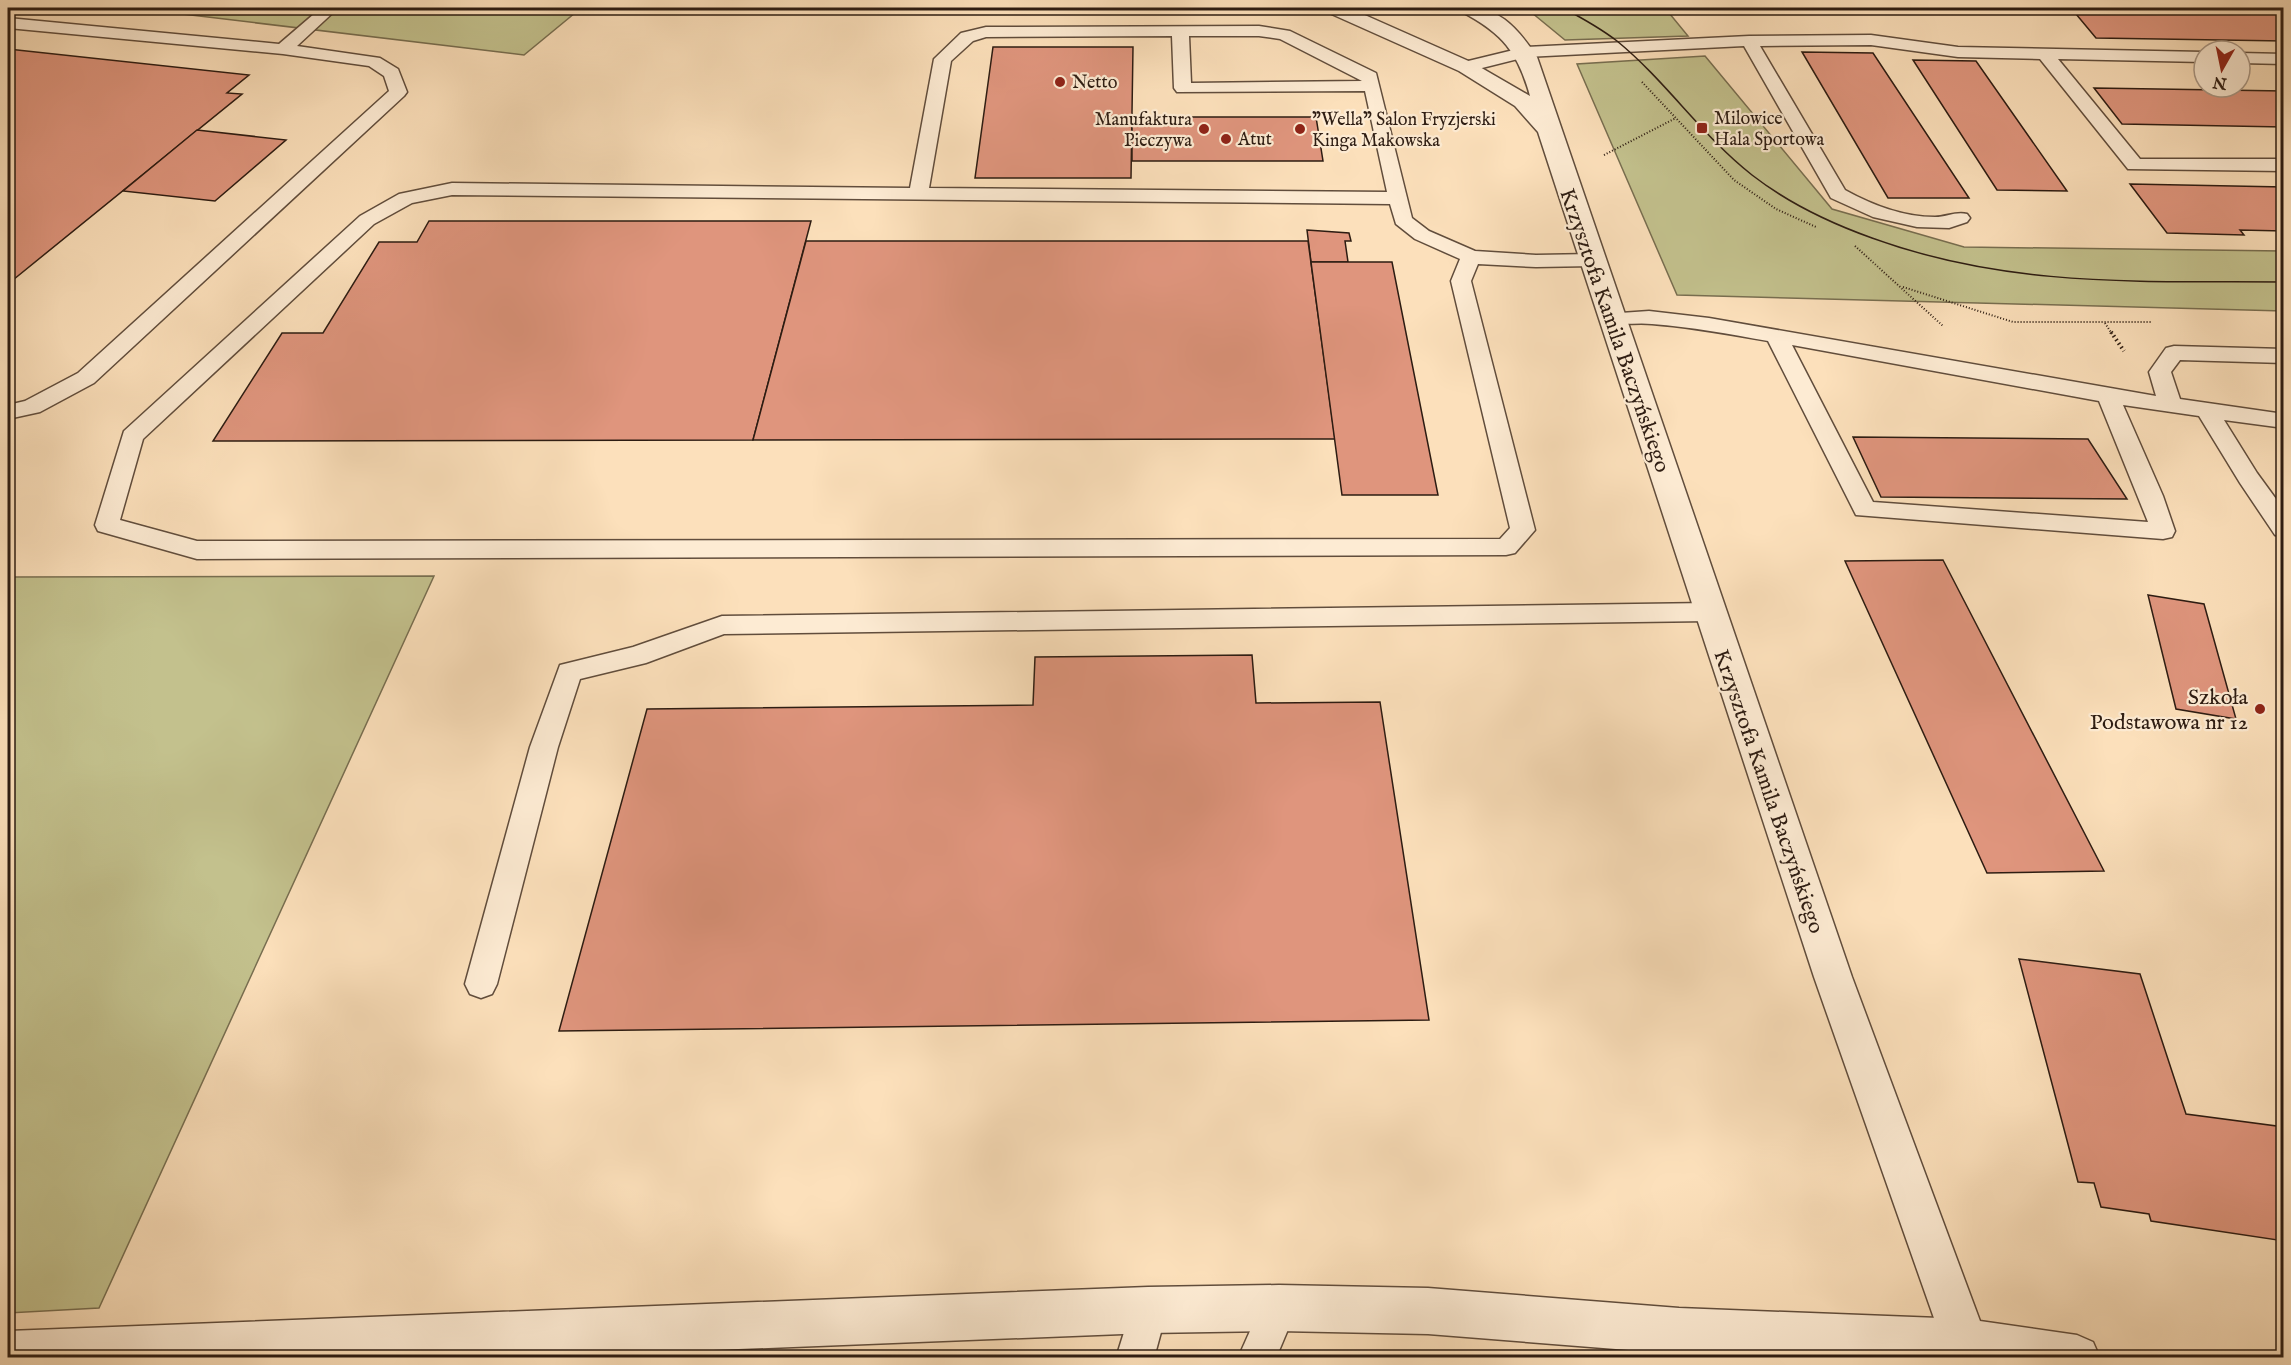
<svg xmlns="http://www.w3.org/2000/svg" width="2291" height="1365" viewBox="0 0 2291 1365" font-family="'IM FELL English',serif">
<rect width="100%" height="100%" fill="#fce0bb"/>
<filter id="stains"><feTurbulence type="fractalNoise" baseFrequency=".00333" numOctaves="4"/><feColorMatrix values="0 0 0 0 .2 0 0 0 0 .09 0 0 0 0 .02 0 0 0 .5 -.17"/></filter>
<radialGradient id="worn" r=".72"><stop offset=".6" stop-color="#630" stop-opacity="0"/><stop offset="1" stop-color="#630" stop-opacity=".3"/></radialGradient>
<!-- green -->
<g fill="#c3c18d" stroke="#786e50" stroke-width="1.5">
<path d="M132,8H581L524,55Z"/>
<path d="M1526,8H1665L1688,36L1565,40Z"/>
<path d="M1705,56L1832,209L1964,247L2283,251V311L1677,295L1577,64Z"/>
<path d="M434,576L99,1308L8,1313V577Z"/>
</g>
<!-- building -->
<g fill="#df957d" stroke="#2d1c12" stroke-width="1.5">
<path d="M2071,8L2284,10V41L2096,38Z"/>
<path d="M993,47H1133L1131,178H975Z"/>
<path d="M8,49L249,75L227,93L242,94L8,284Z"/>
<path d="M1802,52L1873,53L1969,198H1888Z"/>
<path d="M1913,60L1976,61L2067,191L1997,190Z"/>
<path d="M2094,88L2284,91V127L2122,124Z"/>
<path d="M1132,117H1316L1323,161H1132Z"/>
<path d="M197,130L286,140L215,201L123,191Z"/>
<path d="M2130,184L2284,187V231L2240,230L2244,235L2167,233Z"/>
<path d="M429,221H811L753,440L213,441L282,333H323L379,242H417Z"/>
<path d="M1307,230L1349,233L1351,241H1345L1348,262H1311Z"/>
<path d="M806,241H1308L1335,439L753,440Z"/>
<path d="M1311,262H1392L1438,495H1342Z"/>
<path d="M1853,437L2088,439L2127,499L1881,497Z"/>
<path d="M1943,560L2104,871L1987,873L1845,561Z"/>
<path d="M2148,595L2204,604L2236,719L2176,709Z"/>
<path d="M1252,655L1256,703L1380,702L1429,1020L559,1031L647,709L1033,705L1035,657Z"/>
<path d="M2019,959L2140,974L2186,1114L2284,1127V1241L2151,1221L2149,1214L2101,1207L2094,1183L2078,1182Z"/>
</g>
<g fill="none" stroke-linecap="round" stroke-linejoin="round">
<defs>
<g id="service">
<path d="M321,8H338L297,46L380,58L398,69L407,92L404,96L94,383L40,412L8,419V405L25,401L78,373L389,91L384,76L369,66L283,54L8,28V18L279,44Z"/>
<path d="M1259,26L1290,31L1376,73L1412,218L1429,231L1475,251L1536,255L1593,254L1600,256L1603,260L1600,264L1593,266L1536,267L1478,264L1471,281L1535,530L1515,553L1506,555L197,559L98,531L95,525L124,431L360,216L399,194L452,183L910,188L934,59L961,33L986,27ZM1172,36L1174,88L1177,92L1365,91L1387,192L929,188L951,61L973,41L986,37ZM1189,36H1259L1280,39L1362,81L1191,83ZM452,195L1390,204L1396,224L1415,239L1460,259L1451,281L1510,528L1500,539L197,541L120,520L143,439L374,224L412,203Z"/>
<path d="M1871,35L1958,47L2204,52V62L2058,59L2140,159H2284V171L2128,169L2040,59L1958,57L1871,45L1760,46L1845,190C1872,205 1904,217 1935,217C1946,217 1956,211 1967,214L1970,218L1967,222L1949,228L1917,227L1873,217L1831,198L1744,46L1526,57L1466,72L1460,71L1457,67L1460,63L1526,47L1749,36Z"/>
<path d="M2240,53L2284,54V64L2240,63Z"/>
<path d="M1649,311L1709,318L2156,396L2149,372L2166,348L2174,346L2284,349V363L2180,360L2171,372L2180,399L2284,414V428L2224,420L2257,473L2284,510V537L2275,535L2240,483L2199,416L2123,405L2163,496L2175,531L2172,537L2163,539L1856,515L1768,341C1729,334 1691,327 1652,324C1637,322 1621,326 1606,322L1602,318L1606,314ZM1792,345L2099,401L2148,522L1873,502Z"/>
<path d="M1709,603L1718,605L1722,612L1718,619L1709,621L724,634L646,663L580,679L558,747L497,984L492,994L481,998L470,994L465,984L530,747L560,665L633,647L722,616Z"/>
<path d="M1279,1290L1292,1295L1297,1308L1276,1358H1238L1266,1295Z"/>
<path d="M1148,1291L1161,1297L1167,1310L1154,1358H1116L1135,1297Z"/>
</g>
<path id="minor" d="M1279,1285L1428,1288L1679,1308L1965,1319L1981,1326L1988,1342L1982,1358H1773L1679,1354L1428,1334L1279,1331L1148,1333L510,1358H8V1331L1148,1287Z"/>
<path id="tertiary" d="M1324,8H1349L1473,63L1530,96C1518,52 1502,33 1462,12L1459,8C1497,4 1517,27 1537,57L1852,977L1980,1321L2077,1335L2093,1342L2100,1358H1948L1814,977L1538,132L1515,106L1459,71L1327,12Z"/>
</defs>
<!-- service casing -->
<use href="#service" stroke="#614d3c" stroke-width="3"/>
<!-- minor casing -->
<use href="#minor" stroke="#614d3c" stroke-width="3"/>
<!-- tertiary casing -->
<use href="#tertiary" stroke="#614d3c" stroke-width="3"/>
<!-- path-far1 -->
<g stroke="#2d1c12" stroke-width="2" stroke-dasharray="1 2" stroke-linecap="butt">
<path d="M1642,82L1734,180L1776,209L1816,227"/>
<path d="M1604,155L1676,118"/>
<path d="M1855,246L1943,326"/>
<path d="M1903,287L2013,322H2151"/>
<path d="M2105,323L2112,334"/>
</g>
<!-- path -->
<path stroke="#2d1c12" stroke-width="4" stroke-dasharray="1.5 3" stroke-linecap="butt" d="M2111,332L2124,351"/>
<!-- service -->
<use href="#service" fill="#fdebd3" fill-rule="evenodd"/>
<!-- minor -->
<use href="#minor" fill="#fdebd3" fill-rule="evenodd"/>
<!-- tertiary -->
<use href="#tertiary" fill="#fdebd3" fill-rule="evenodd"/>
<!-- tram -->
<path stroke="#2d1c12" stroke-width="1.5" d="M1563,8C1582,18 1600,28 1617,41C1666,81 1702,136 1752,175C1788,203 1830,223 1872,238C2009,288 2141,281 2284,282"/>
</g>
<!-- markers -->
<g fill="#8f2418" stroke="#fdebd3" stroke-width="2">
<circle cx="1060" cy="82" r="6"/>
<rect x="1696" y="122" width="12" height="12" rx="3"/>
<circle cx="1204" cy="129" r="6"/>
<circle cx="1300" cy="129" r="6"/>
<circle cx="1226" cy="139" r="6"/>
<circle cx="2260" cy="709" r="6"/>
</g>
<g text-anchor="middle" stroke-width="4.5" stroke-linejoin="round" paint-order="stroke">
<!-- far-poi labels -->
<g font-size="18" fill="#2d1c12" stroke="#fdebd3" text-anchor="start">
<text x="1072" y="88">Netto</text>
<text x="1714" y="124">Milowice<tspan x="1714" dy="21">Hala Sportowa</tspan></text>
<text x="1192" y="125" text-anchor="end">Manufaktura<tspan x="1192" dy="21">Pieczywa</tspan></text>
<text x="1312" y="125">"Wella" Salon Fryzjerski<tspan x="1312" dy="21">Kinga Makowska</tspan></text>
<text x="1238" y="145">Atut</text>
</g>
<!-- street labels -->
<g font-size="22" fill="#2d1c12" stroke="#fdebd3">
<text transform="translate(1616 330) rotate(71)" y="8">Krzysztofa Kamila Baczyńskiego</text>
<text transform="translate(1770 791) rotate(71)" y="8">Krzysztofa Kamila Baczyńskiego</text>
</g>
<!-- poi labels -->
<g font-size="22" fill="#2d1c12" stroke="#fdebd3" text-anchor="end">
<text x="2248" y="704">Szkoła<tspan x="2248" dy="25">Podstawowa nr 12</tspan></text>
</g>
</g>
<!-- margin -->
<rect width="2291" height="1365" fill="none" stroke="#fce0bb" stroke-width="30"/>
<rect x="9" y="9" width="2273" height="1347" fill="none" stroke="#2d1c12" stroke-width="3"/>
<rect x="15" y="15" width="2261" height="1335" fill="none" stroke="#2d1c12" stroke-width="1.5"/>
<!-- north arrow -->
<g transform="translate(2222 69) rotate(189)"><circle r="28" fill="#fdebd3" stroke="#aa9886" stroke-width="1.5"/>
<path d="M0-4.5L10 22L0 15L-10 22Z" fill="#8f2418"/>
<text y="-9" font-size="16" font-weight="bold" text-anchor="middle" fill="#2d1c12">N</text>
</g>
<rect width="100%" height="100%" filter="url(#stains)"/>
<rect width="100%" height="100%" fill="url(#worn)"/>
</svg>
